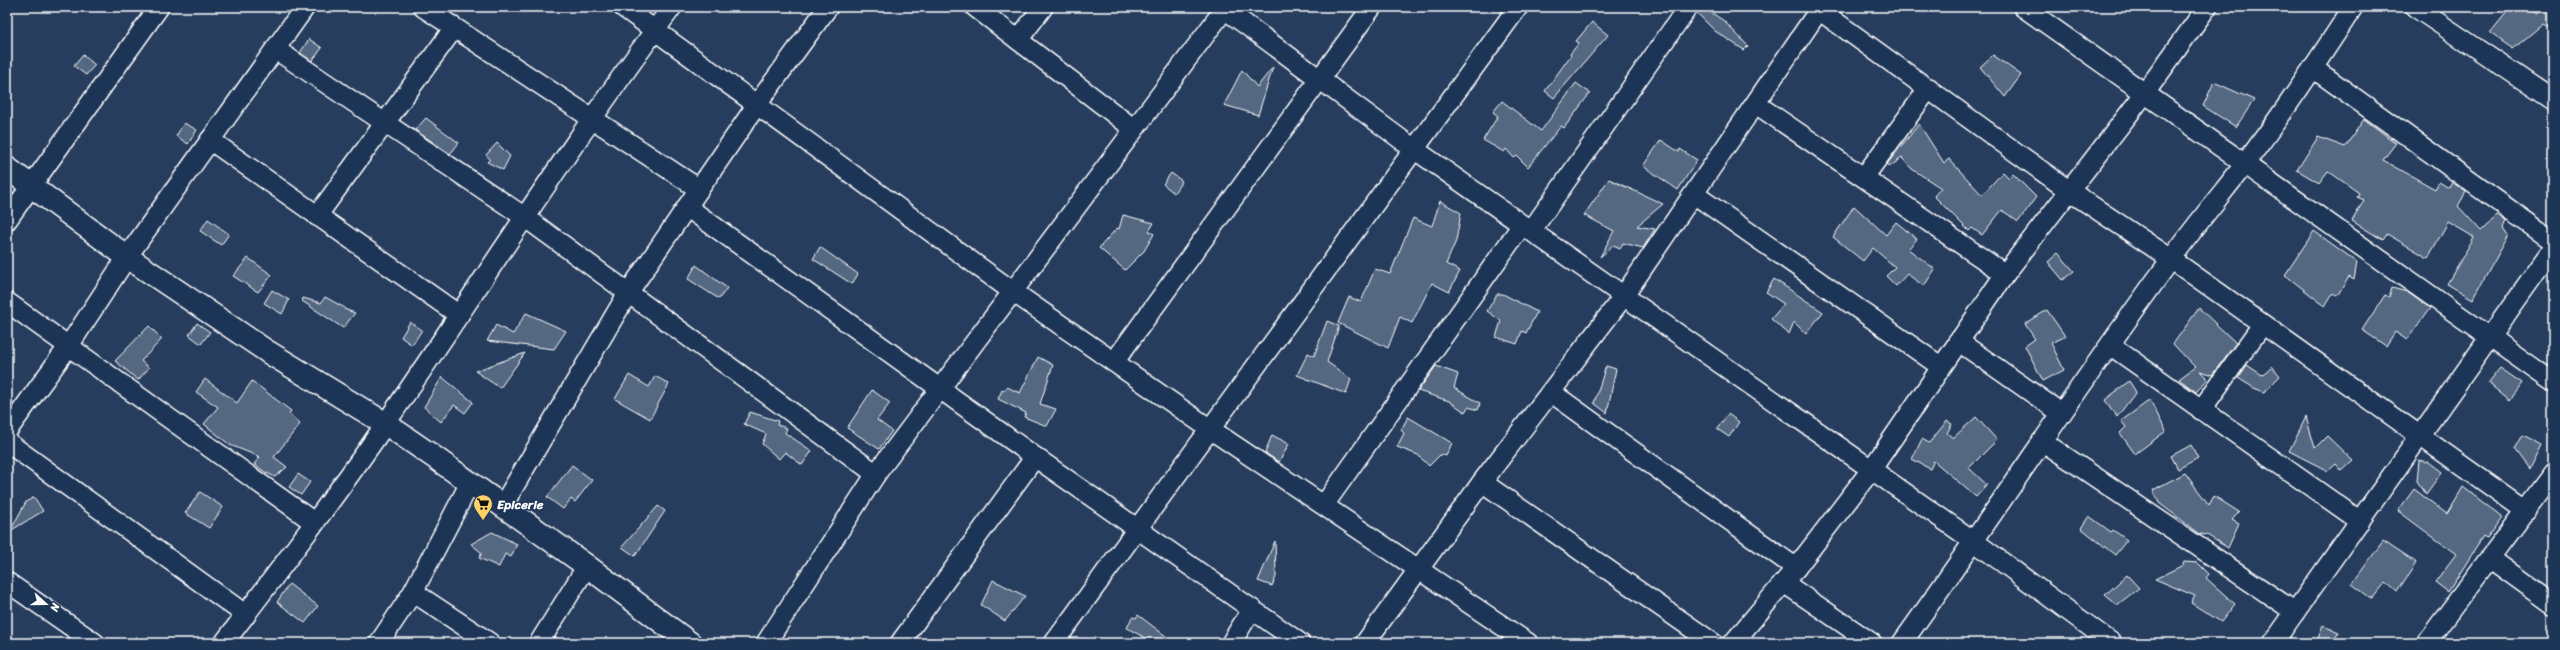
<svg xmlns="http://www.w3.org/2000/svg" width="2560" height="650" viewBox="0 0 2560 650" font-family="Sriracha,sans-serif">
<rect width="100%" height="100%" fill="#263d5e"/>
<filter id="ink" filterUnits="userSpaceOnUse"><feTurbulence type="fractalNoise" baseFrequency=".025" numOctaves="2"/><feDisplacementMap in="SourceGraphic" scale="8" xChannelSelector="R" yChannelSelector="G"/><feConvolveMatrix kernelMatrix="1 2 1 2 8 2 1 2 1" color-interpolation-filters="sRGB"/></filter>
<g filter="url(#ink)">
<!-- building -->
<g fill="#556781" stroke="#fff">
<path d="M1699,7H1703L1724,21L1748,46L1744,50L1715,31L1697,13Z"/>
<path d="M2511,7H2526L2537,14L2542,7H2553V29L2544,23L2513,49L2490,33Z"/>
<path d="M1592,22L1608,35L1554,98L1545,91L1571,55L1570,54L1579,43L1576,41Z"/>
<path d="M309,39L322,48L312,61L300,53Z"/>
<path d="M83,55L95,65L86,75L74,66Z"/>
<path d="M1993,55L2021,75L2005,97L1980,67Z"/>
<path d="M1273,67L1258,115L1224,105L1242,70L1257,87Z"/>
<path d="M2214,82L2254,100L2236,127L2203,106Z"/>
<path d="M1576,83L1590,93L1564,128L1561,126L1528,167L1517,156L1514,158L1506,149L1504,152L1483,140L1498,116L1493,112L1502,101L1541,131Z"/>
<path d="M426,118L459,143L450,154L415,130Z"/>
<path d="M2364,119L2396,143L2383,160L2435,189L2439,182L2449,188L2452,182L2466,192L2458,206L2481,231L2497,216L2507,221L2504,228L2509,235L2473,299L2447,284L2474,237L2448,222L2428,258L2387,234L2383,240L2352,221L2364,200L2357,197L2359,193L2328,171L2319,183L2297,170L2318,137L2345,147Z"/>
<path d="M184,123L197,130L188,144L176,136Z"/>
<path d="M1919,124L1944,163L1949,159L1982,195L2003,172L2009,178L2013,174L2036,197L2018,222L2002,210L1982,235L1972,228L1969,231L1934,196L1941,188L1912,169L1902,158L1889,167L1887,164Z"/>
<path d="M1661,140L1679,152L1680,149L1697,160L1678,190L1643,166Z"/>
<path d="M497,143L510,156L503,170L487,162L490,159L486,155Z"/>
<path d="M1171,173L1182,181L1174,193L1163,184Z"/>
<path d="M1609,179L1663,204L1637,226L1655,229L1643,248L1623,243L1620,249L1613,246L1600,257L1614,231L1584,215Z"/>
<path d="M1440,201L1461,213L1456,241L1446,264L1460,271L1449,292L1432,283L1412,323L1400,317L1388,348L1338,323L1349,297L1361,302L1375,269L1390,274L1413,218L1432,226Z"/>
<path d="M1854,206L1886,235L1896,222L1917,239L1908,249L1935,269L1924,286L1907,274L1896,286L1886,276L1895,267L1873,248L1863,261L1833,237Z"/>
<path d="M1123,215L1154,223L1149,231L1154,234L1144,251L1125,270L1099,248L1117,228L1119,229Z"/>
<path d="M208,219L229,234L221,245L200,231Z"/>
<path d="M2314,231L2357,262L2354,280L2349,277L2337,296L2333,293L2325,306L2285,275Z"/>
<path d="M820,247L858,274L852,284L813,259Z"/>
<path d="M2058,253L2074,271L2063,280L2048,262Z"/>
<path d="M248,258L272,275L258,292L233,276Z"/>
<path d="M696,265L727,288L719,299L688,279Z"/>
<path d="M1774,279L1823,312L1806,334L1794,322L1789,334L1771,319L1784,304L1766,292Z"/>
<path d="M2392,288L2407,292L2430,308L2407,340L2395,332L2386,346L2362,330L2385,295L2389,297Z"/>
<path d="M272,290L289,300L282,314L264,303Z"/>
<path d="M1497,294H1503L1537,312L1526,333L1522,331L1517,344L1496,337L1501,321L1487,311Z"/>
<path d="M325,297L345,308L344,309L355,313L343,328L302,301L303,298L321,303Z"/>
<path d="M2199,308L2236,343L2212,375L2200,371L2208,379L2196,392L2179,379L2195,367L2173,344Z"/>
<path d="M2047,310L2065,336L2051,343L2064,370L2043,381L2025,346L2035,339L2025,324Z"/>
<path d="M526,313L566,331L554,349L487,341L496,325L513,334Z"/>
<path d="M1327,321L1339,326L1327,362L1351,379L1346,394L1297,375L1308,353L1314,356Z"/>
<path d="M410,322L422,330L412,345L401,337Z"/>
<path d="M197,323L210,332L201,344L189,335Z"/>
<path d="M149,326L162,339L141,361L149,368L138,380L115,361Z"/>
<path d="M525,353L500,388L475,371Z"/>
<path d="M1038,357L1053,365L1040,404L1056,409L1047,426L1024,417L1026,413L998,399L1002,390L1004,391L1007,387L1020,393Z"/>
<path d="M2247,365L2262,375L2272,366L2280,376L2264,392L2254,388L2238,378Z"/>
<path d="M1436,366L1458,374L1454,388L1480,403L1478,410L1468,407L1465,412L1449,401L1418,391Z"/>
<path d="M1606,366L1616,369L1607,413L1594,403Z"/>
<path d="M2500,368L2522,383L2509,400L2488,383Z"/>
<path d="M629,375L649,387L655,376L669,384L650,419L615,399Z"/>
<path d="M442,377L473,402L465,413L454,405L441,422L424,407Z"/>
<path d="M205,379L237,403L252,381L291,411L289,414L300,424L274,457L287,467L275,477L265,472L254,464L260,457L230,445L204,424L218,407L196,392Z"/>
<path d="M2129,381L2136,392L2117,417L2105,400Z"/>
<path d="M872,390L890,403L877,420L892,431L879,449L847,428Z"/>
<path d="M2150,400L2166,431L2135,454L2120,433L2126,427L2121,421Z"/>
<path d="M750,412L778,421L777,425L787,428L785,433L812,451L802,465L785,452L779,459L762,444L766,434L744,424Z"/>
<path d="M1728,414L1739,422L1729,437L1717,429Z"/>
<path d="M1408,417L1452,443L1446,456L1441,454L1429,466L1418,455L1397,447L1404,433L1401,430Z"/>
<path d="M1976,417L1997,440L1969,468L1987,485L1976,497L1934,461L1930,469L1912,459L1922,439L1929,443L1947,421L1952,424L1947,433L1953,438Z"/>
<path d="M2306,417L2315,448L2327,436L2353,461L2342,471L2336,464L2328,471L2289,451Z"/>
<path d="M1272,435L1289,444L1279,462L1265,453Z"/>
<path d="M2522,435L2541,445L2529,469L2514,449Z"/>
<path d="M2191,445L2198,458L2178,469L2171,456Z"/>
<path d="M2419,460L2429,462L2442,472L2426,494L2417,481Z"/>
<path d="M572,465L592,480L575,502L571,499L563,509L547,497Z"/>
<path d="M2185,473L2209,505L2214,496L2239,512L2232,520L2239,524L2228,548L2207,535L2200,534L2159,503L2153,490Z"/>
<path d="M298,474L310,482L301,495L289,487Z"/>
<path d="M2463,487L2502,517L2486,539L2483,537L2448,592L2435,582L2456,554L2398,511L2414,489L2447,514Z"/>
<path d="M200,492L223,507L209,528L185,513Z"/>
<path d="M34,497L43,511L10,531L26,502Z"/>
<path d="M658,506L665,511L635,556L622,547Z"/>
<path d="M2089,516L2111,532L2113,530L2127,540L2115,555L2081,528Z"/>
<path d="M492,532L517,544L511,557L505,554L499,567L479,558L482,553L471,544Z"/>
<path d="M1275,541L1276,577L1272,586L1258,581Z"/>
<path d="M2383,541L2416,563L2397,592L2386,582L2372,599L2352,584Z"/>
<path d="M2184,562L2198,563L2209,574L2206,578L2235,604L2221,622L2191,603L2195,596L2155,579L2183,565Z"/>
<path d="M2127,575L2139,588L2117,605L2105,595Z"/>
<path d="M993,580L1025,596L1005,621L981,605Z"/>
<path d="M289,584L318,606L305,623L277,602Z"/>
<path d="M1138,615L1175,643H1155L1127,628L1132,617L1136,618Z"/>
<path d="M2323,626L2339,632L2332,643H2316Z"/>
</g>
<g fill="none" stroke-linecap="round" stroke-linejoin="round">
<defs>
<g id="street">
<path d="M423,7L699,189"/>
<path d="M623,7L1012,291L1210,429L1528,643"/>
<path d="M975,7L1134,129"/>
<path d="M1222,7L1414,149L1975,542L2112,643"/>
<path d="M1815,7L2068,190L2171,259L2526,511"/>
<path d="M2023,7L2553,382"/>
<path d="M2415,7L2553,100"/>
<path d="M1018,40L1043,7"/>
<path d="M275,49L526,218L876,474"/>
<path d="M2313,68L2553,241"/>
<path d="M1756,104L2005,274"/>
<path d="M210,140L459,315"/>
<path d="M1864,177L1929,88"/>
<path d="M1694,194L1940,366"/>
<path d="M687,207L1035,457L1300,643"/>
<path d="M317,216L454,28"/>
<path d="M7,220L159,7"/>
<path d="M1531,231L1688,7"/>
<path d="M7,302L315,523"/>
<path d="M1958,341L2061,413"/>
<path d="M2110,345L2360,521"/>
<path d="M1114,362L1372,7"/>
<path d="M1552,393L1796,568"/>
<path d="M2201,410L2262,325"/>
<path d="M7,431L68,347L127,257L305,7"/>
<path d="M2042,441L2295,612"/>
<path d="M7,442L246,615"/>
<path d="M1482,482L1713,643"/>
<path d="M503,505L628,293L758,103L828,7"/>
<path d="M1324,505L1522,225"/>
<path d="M2491,559L2553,604"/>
<path d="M7,582L95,643"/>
<path d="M1784,583L1872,643"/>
<path d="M413,592L490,643"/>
<path d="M224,643C279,570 335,498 386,423C481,284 572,142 672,7"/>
<path d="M379,643L413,592L470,483"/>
<path d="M539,643L587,566"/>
<path d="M766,643L876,474L1226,7"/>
<path d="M900,643L1035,457"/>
<path d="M1054,643L1518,7"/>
<path d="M1231,643L1252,609"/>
<path d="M1365,643L1482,482L1623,297L1819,10"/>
<path d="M1733,643L1796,568L1871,470L2005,274L2145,93L2207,7"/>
<path d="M1902,643C1993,516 2079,384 2172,258C2195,226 2220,196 2244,165C2283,114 2318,61 2353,7"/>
<path d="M2273,643L2553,248"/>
<path d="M2426,643L2553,473"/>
</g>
<path id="primary" d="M7,168L127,257L268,352L386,424L434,457L587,566L690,643"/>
</defs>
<!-- street casing -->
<use href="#street" stroke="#fff" stroke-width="22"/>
<!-- primary casing -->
<use href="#primary" stroke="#fff" stroke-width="25"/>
<!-- street -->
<use href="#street" stroke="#1d3557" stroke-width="19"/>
<!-- primary -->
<use href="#primary" stroke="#1d3557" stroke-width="22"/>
</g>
</g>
<!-- icons -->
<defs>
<symbol id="supermarket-pin" viewBox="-11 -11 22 30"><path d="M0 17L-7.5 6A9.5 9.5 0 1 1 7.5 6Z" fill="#ffd166" stroke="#1d3557"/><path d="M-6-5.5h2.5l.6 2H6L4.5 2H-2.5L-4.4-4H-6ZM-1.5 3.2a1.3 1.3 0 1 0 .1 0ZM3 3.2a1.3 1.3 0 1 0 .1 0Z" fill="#111"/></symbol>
</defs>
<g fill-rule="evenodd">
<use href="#supermarket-pin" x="472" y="493" width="22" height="30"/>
</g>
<g text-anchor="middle" stroke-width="3" stroke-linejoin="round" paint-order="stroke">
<!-- poi labels -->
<g font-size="13" font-weight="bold" fill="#fff" stroke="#1d3557" text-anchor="start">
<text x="497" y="509">Epicerie</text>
</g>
</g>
<!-- margin -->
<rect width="2560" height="650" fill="none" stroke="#1d3557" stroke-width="24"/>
<rect x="12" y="12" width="2536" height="626" fill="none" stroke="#fff" stroke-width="1.5" filter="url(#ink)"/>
<!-- north arrow -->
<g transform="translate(46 604) rotate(111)" stroke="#1d3557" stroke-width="3" paint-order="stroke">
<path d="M0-3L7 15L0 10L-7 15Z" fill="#ffffff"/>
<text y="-6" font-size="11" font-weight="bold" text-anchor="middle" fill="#ffffff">N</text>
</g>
</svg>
